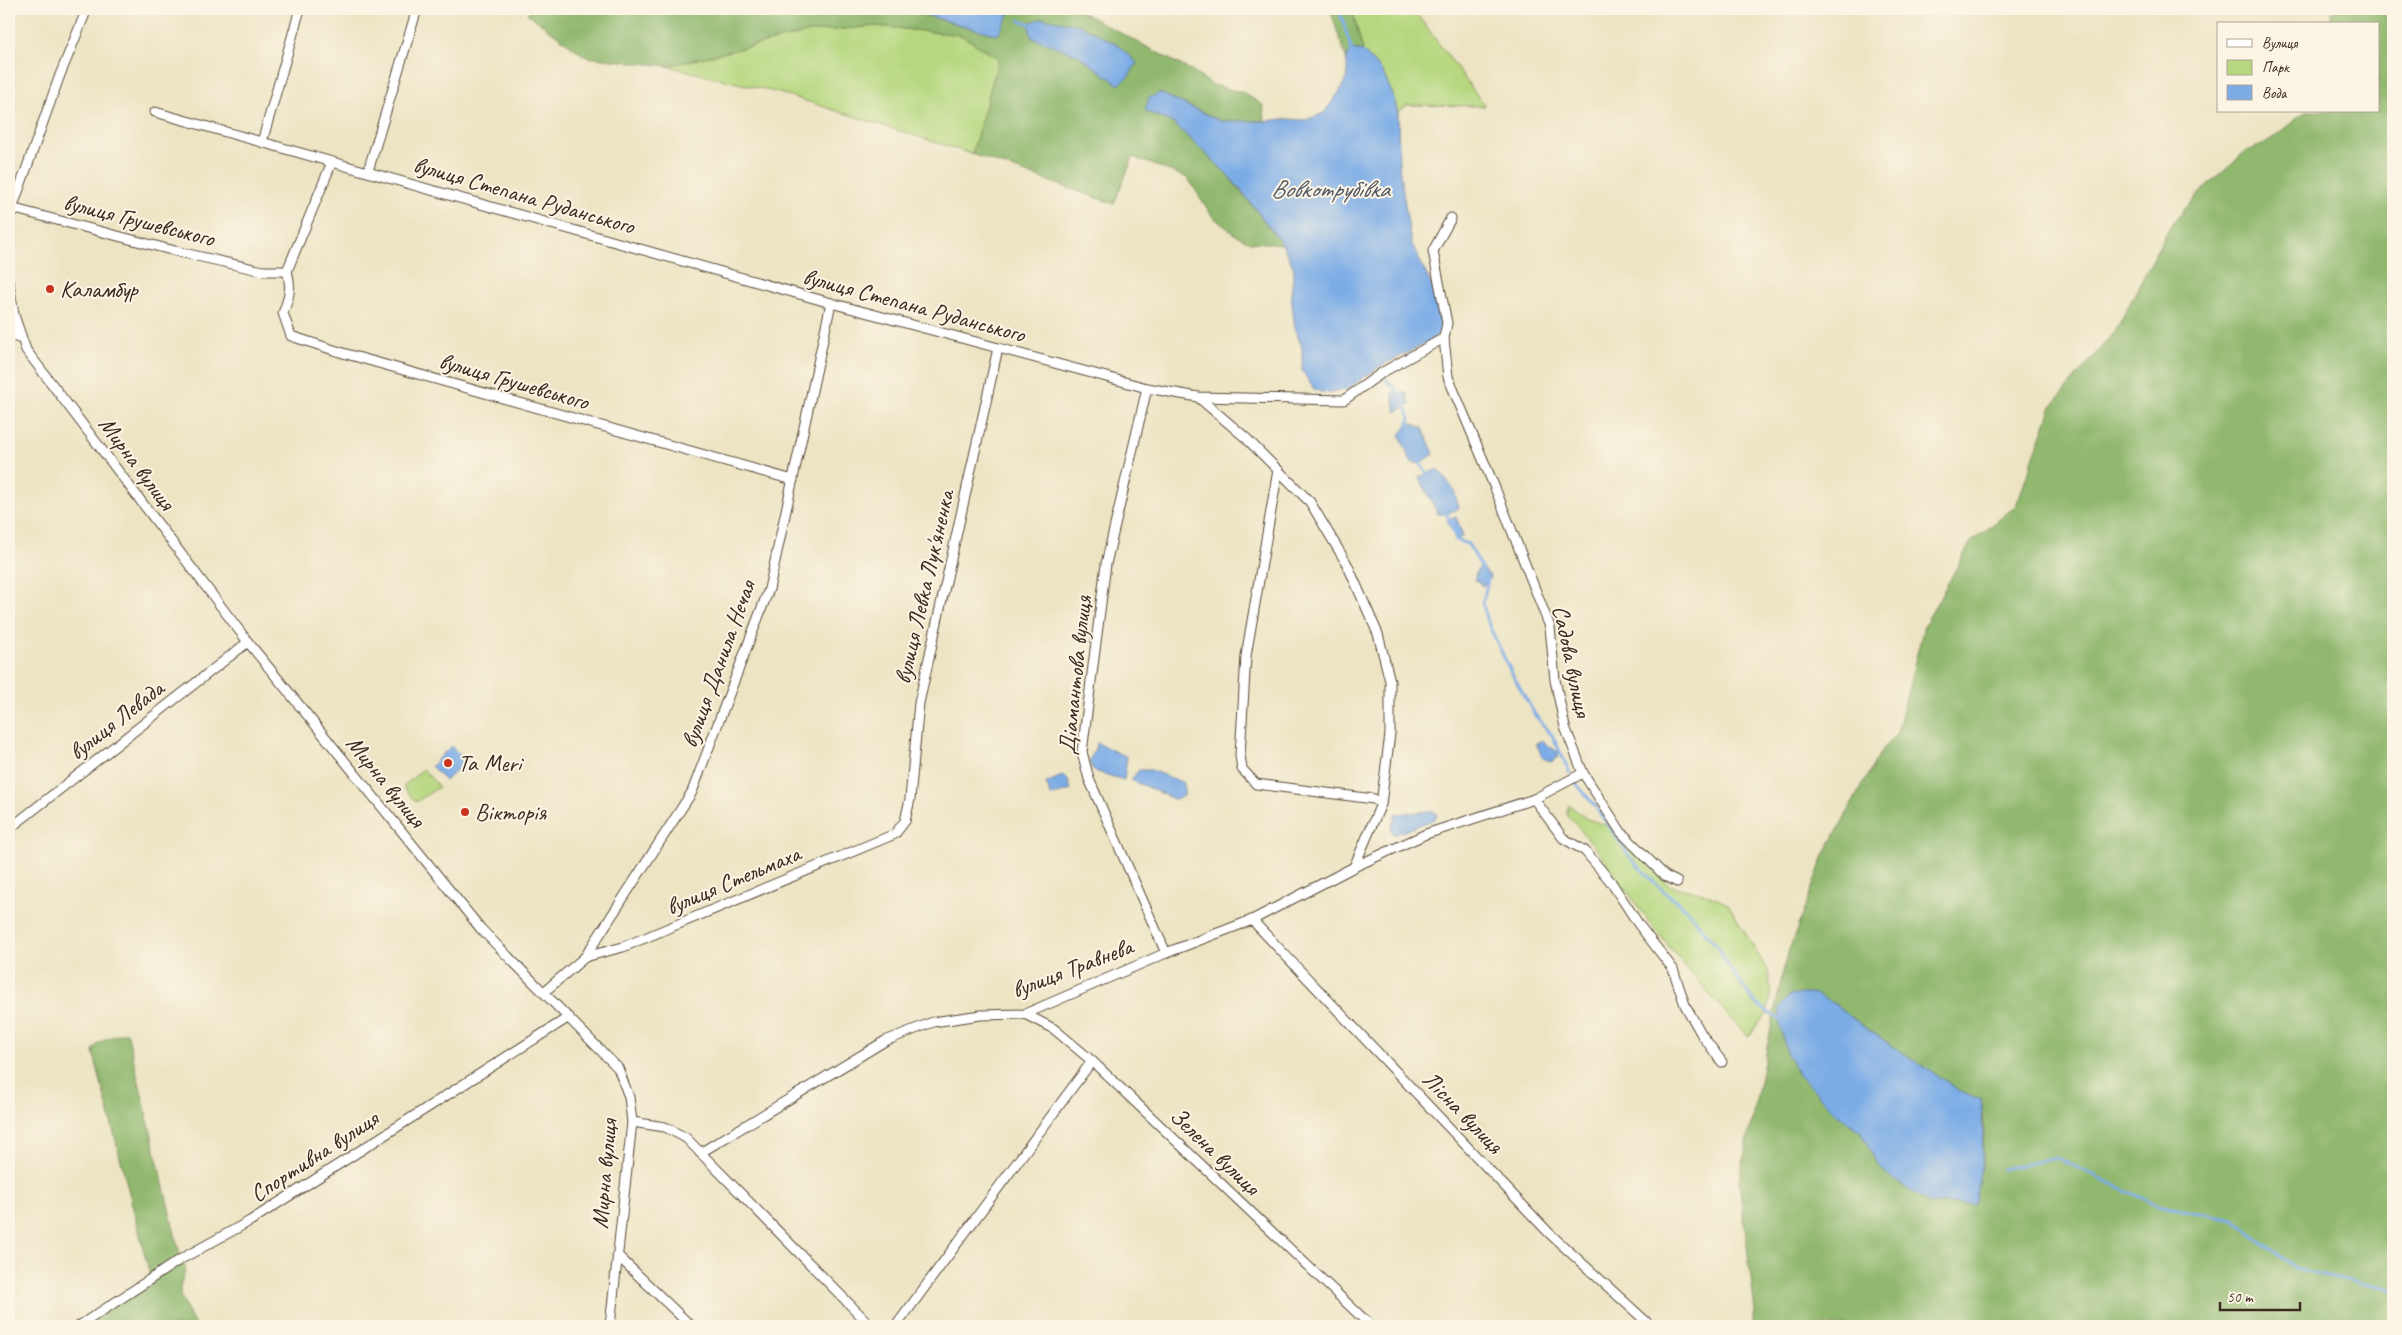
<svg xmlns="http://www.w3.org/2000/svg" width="2402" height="1335" viewBox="0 0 2402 1335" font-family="Caveat,sans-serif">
<rect width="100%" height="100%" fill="#fcf5e5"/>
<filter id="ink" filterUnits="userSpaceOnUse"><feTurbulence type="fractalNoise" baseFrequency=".02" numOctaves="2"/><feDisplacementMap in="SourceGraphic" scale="10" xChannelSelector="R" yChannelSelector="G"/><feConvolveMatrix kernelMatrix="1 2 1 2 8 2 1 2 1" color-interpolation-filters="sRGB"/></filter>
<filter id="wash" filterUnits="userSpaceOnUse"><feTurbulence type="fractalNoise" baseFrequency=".0096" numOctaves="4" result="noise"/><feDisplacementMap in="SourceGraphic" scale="20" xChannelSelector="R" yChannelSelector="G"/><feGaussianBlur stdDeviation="1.12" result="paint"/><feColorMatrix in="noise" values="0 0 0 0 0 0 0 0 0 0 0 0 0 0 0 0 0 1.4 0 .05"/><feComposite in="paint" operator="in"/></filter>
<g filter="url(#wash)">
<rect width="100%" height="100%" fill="#ece4c3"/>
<!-- green -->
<g fill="#b6d77f" stroke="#78804e">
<path d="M1352,9H1413L1485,106L1407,105L1398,113L1393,95L1382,71L1363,51Z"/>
<path d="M876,26L961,35L999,59L972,154L787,95L667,66L810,32Z"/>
<path d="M423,769L439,787L416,802L403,787Z"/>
<path d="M1569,805L1587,819L1609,826L1645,859L1668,885L1708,895L1728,904L1768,971L1771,997L1767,1013L1748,1037C1710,995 1672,953 1639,908C1616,875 1594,843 1566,814Z"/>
</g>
<!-- forest -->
<g fill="#90b86e" stroke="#667146" fill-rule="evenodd">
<path d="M533,9H903L997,35L1012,9H1076L1188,69L1213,85L1244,93L1263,105L1265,121H1221L1160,93L1145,111C1154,115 1166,118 1173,124C1216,155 1250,203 1282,244L1250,242L1234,234L1212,216L1188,178L1133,157L1114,204L972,154L999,59L961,35L876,26L810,32L667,66L586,57L527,13ZM1031,37L1137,63L1119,85L1078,55Z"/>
<path d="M1330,9H1352L1363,51L1352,49L1346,58Z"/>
<path d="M2333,9H2393V1326H1752L1755,1311L1739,1181L1785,962L1824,855L1881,751L1897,733L1924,626L1971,542L2016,506L2052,406L2116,330L2170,226L2208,184L2246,151L2265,144L2306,111H2378V24H2332L2331,12ZM1833,1003L1864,1027L1962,1092L1973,1098H1981L1984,1126L1982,1167L1877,1163L1861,1132Z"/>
<path d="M127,1032L181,1259L186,1268L180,1287V1295L195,1326H79L151,1279L93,1051C97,1039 116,1036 127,1032Z"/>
</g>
<!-- water -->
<g fill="#7bace6" stroke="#5b6b82">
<path d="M903,9H1012L998,35Z"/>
<path d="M1042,18L1080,25L1118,45L1137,63L1129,76L1119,85L1078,55L1031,37L1029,23Z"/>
<path d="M1352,49L1363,51L1382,71L1393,95L1398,113L1399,166L1411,242L1437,297L1442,316L1441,332L1429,342L1379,367L1346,390L1323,393L1314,389L1302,371V347L1295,329L1291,295L1294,268L1282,244L1241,190L1217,164L1173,123L1145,111L1149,98L1160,93L1221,121H1265L1285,119L1306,120L1324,113L1340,91L1348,74L1346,58Z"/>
<path d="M1397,390L1400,394L1406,392L1410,404L1396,412L1392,393Z"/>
<path d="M1411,423L1423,428L1434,454L1420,464L1411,462L1400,435L1408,424Z"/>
<path d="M1438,469L1454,490L1459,508L1447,514H1438L1419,477Z"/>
<path d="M1456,517L1463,536L1456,540L1447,520Z"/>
<path d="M1481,566L1490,576L1488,582L1482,586L1475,580L1476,572Z"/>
<path d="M1541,741L1558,752V757L1551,762L1543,758L1536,743Z"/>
<path d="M1097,743L1127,757L1124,780L1094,771L1089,763Z"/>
<path d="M451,746L466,761L445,781L431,766Z"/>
<path d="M1139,770H1151L1184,783V795L1176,800L1131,780Z"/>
<path d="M1062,776L1067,778L1071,790L1051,796L1046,783Z"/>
<path d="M1430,811L1437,814L1435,819L1394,835L1391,829L1396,814Z"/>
<path d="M1791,994H1816L1833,1003L1864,1027L1962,1092L1973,1098H1981C1985,1137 1983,1165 1974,1204L1930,1203L1889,1177L1877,1163L1861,1132L1838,1115L1799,1075L1787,1054L1780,1026L1779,1008Z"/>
</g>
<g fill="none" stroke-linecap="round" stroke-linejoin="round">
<!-- stream -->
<g stroke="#7bace6" stroke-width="3">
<path d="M1339,9L1352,51"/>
<path d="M1019,20L1033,25"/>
<path d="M1386,379L1402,397"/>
<path d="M1404,403L1410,418L1408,427"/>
<path d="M1419,461L1428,475"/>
<path d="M1446,512L1456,540L1468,544L1483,569"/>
<path d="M1488,579L1483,602L1486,619L1511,672L1535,715L1552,735L1570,773"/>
<path d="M1575,782L1595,806L1632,860L1660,888L1687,910L1720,950L1726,963L1756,1004L1782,1021"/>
<path d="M2002,1169L2057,1158L2157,1205L2234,1220L2296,1269L2388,1289L2393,1293"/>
</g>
</g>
</g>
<g filter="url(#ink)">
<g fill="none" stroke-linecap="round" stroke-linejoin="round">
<defs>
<g id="street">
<path d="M155,112L831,303L1147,388L1198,397L1344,400L1383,372L1444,338"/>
<path d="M262,142L300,9"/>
<path d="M368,171L417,9"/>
<path d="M9,210L11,208L175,251L263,271H287L332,162"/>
<path d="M9,217L60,75L87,9"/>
<path d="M1451,218L1433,251L1447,323L1444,338L1448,377L1495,488L1550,627L1555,680L1565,727L1583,773L1621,832L1665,876L1677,882"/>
<path d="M287,271C292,287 289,298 283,313L291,336L343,353L793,480"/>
<path d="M9,283L14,315L26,350L248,642L481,929L618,1068L629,1097L632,1122L610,1326"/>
<path d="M9,324L18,338"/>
<path d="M1147,388L1106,564L1082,752L1089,779L1166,953"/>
<path d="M1198,397L1246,438L1310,502L1347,564L1378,634L1390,681V734L1381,804L1354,867"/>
<path d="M1278,470L1246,656L1240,755L1242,769L1256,784L1374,799L1381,804"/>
<path d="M1534,799L1563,838L1585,851L1611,882L1639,925L1673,969L1685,1005L1702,1035L1722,1062"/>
<path d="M9,829L248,642"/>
<path d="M1252,920L1549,1233L1651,1326"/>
<path d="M585,957L623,947L895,834L905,821L910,799L919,703L998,348"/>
<path d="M544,992L585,957L692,792L769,589L831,303"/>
<path d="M1025,1014L1054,1029L1092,1061L1371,1326"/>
<path d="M632,1122L665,1127L686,1138L871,1326"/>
<path d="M700,1153L885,1041L933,1022L981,1015L1025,1014L1166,953L1252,920L1354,867L1426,834L1534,799L1583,773"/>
<path d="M617,1255L691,1326"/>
<path d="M79,1326L181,1259L250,1221L569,1017"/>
<path d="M896,1326L1092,1061"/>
</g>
</defs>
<!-- street casing -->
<use href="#street" stroke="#564637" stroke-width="11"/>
<!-- street -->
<use href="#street" stroke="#fff" stroke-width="9"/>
</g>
</g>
<!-- markers -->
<g fill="#c8321e" stroke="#fcf5e5" stroke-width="2">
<circle cx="50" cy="289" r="5"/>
<circle cx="448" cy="763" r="5"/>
<circle cx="465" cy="812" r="5"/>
</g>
<g text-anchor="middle" stroke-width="4" stroke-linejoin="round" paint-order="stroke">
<!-- street labels -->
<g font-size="24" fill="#3b2a1e" stroke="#fcf5e5">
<text transform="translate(524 195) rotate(16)" y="8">вулиця Степана Руданського</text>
<text transform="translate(139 220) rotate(14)" y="8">вулиця Грушевського</text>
<text transform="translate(914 305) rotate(15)" y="8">вулиця Степана Руданського</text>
<text transform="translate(514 381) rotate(16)" y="8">вулиця Грушевського</text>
<text transform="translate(137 463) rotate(53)" y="8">Мирна вулиця</text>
<text transform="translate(924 587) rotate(-77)" y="8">вулиця Левка Лук'яненка</text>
<text transform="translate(1572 661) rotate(78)" y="8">Садова вулиця</text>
<text transform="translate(718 664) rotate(-70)" y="8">вулиця Данила Нечая</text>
<text transform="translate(1075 675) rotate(-84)" y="8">Діамантова вулиця</text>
<text transform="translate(116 720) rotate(-38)" y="8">вулиця Левада</text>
<text transform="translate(386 781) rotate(51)" y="8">Мирна вулиця</text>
<text transform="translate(733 880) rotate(-23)" y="8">вулиця Стельмаха</text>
<text transform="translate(1072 968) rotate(-21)" y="8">вулиця Травнева</text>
<text transform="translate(1463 1112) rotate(46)" y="8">Лісна вулиця</text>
<text transform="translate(1215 1151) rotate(44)" y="8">Зелена вулиця</text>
<text transform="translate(314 1156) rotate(-33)" y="8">Спортивна вулиця</text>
<text transform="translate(604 1174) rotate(-85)" y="8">Мирна вулиця</text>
</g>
<!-- poi labels -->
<g font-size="24" fill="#3b2a1e" stroke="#fcf5e5" text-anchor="start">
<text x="60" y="297">Каламбур</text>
<text x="458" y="771">Ta Meri</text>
<text x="475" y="820">Вікторія</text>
</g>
<!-- water labels -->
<g font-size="25" font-style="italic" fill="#515864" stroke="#fcf5e5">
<text x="1330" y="197">Вовкотрубівка</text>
</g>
</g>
<!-- margin -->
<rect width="2402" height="1335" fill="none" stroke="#fcf5e5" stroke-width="30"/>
<!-- legend -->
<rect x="2217" y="22" width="162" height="90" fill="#fcf5e5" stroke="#afa495"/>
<rect x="2227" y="39" width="25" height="8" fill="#ffffff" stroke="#afa495"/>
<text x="2262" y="48" font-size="15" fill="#3b2a1e">Вулиця</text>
<rect x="2227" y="60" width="25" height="15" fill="#b6d77f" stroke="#afa495"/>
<text x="2262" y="72" font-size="15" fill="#3b2a1e">Парк</text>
<rect x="2227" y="85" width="25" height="15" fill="#7bace6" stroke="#afa495"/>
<text x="2262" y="98" font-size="15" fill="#3b2a1e">Вода</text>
<!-- scale -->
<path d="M2220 1302v8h80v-8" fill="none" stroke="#3b2a1e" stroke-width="2.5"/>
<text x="2227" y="1302" font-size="15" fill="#3b2a1e" stroke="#fcf5e5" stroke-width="4" paint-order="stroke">50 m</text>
</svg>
